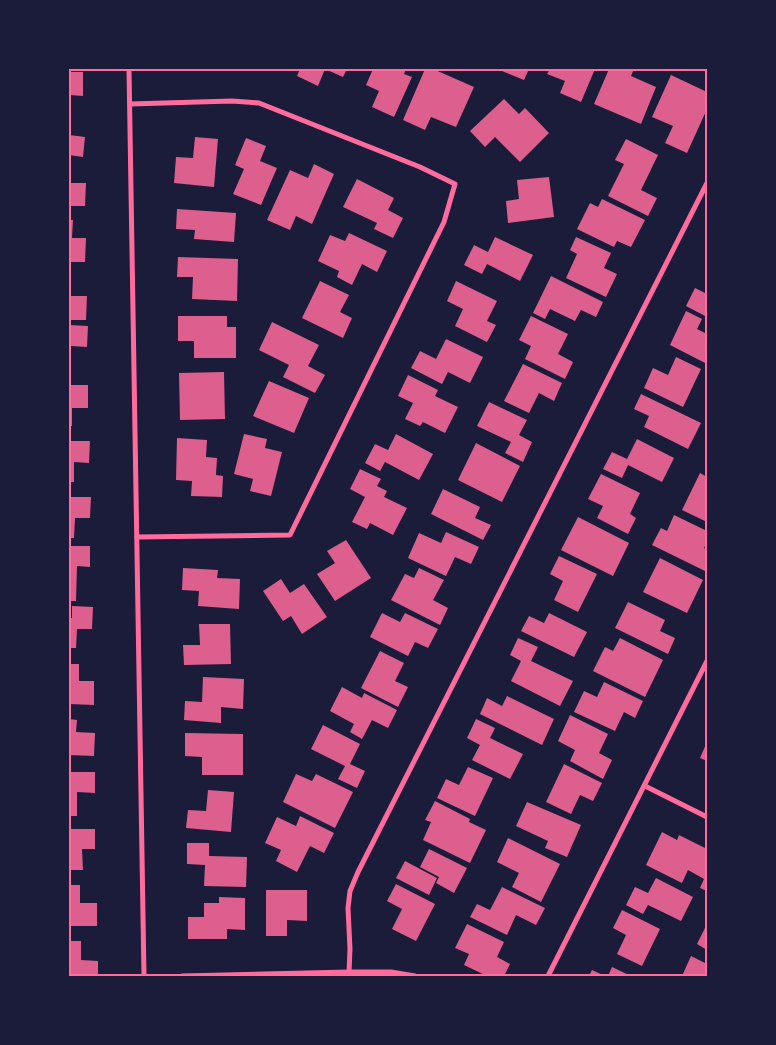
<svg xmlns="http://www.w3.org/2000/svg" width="776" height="1045" viewBox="0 0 776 1045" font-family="'Fira Sans Condensed',sans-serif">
<rect width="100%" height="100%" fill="#1b1b3a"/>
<!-- building -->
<g fill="#dd5f8e">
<path d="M300,69H325L318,86L297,76Z"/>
<path d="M325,69H347L343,77Z"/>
<path d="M373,69H406L404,74L412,77L394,117L372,107L379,91L366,85Z"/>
<path d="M425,69H433L474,87L456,127L431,117L425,130L403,120Z"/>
<path d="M497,69H529L524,80Z"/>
<path d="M550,69H595L581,102L560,93L565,81L547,74Z"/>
<path d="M609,69H634L631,76L656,87L641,124L594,104Z"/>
<path d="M69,72H83V96L69,95Z"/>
<path d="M671,75L707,92V109L687,153L665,143L673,126L652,117Z"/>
<path d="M504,99L519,114L525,108L549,133L520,162L495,137L485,147L470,131Z"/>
<path d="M69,135L85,137L83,157L69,155Z"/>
<path d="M195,137L218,139L214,187L174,183L176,157L193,158Z"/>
<path d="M246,138L266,146L260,161L277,168L261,205L233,194L244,169L235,165Z"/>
<path d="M626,139L658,155L641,190L657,198L648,216L608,196L624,164L615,160Z"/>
<path d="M314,164L334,174L312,224L296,216L290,230L267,220L290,170L308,178Z"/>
<path d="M549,177L554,217L508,223L506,201L519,199L517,180Z"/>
<path d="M357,179L394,198L388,210L403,218L393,238L374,229L377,223L343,207Z"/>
<path d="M69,183H86L85,206H69Z"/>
<path d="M602,199L645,220L631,247L617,241L614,247L577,229L590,203L598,207Z"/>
<path d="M177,209L236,213L234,242L194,239L195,230L176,229Z"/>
<path d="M69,220H73L72,238H86L85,262H69Z"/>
<path d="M349,233L387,251L377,272L362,264L352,285L337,277L339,271L318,261L330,235L345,241Z"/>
<path d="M495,237L533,255L520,281L487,264L482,274L464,265L474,245L488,252Z"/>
<path d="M576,237L611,253L604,268L617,274L606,297L566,278L577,254L570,250Z"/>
<path d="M178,257L238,259L237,301L192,299L193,277H177Z"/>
<path d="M551,276L603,302L596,317L581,310L575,321L550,309L545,319L533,313Z"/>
<path d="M320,281L349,295L340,312L352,318L343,338L302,318Z"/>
<path d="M456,281L497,301L487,321L496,325L487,342L455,326L463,309L447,301Z"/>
<path d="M695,288L707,294V317L686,306Z"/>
<path d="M69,296H87L86,320H69Z"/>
<path d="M686,311L702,319L697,329L707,334V364L670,345Z"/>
<path d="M178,316H227V327H236V358H194V341H178Z"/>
<path d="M531,316L568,334L558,354L573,362L565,379L525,359L531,346L519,340Z"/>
<path d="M272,322L319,345L308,366L325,375L315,393L283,377L289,365L259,350Z"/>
<path d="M69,325L88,326L87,347L71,346L70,353H69Z"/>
<path d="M446,339L483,357L470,383L448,372L442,384L411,368L420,351L436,359Z"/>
<path d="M676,357L701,369L683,407L644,388L653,368L668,375Z"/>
<path d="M523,364L562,383L554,401L539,393L529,413L504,401Z"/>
<path d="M224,372L225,419L180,420L179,373Z"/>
<path d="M408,375L438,390L435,396L458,407L445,433L423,422L420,426L405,419L413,403L398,396Z"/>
<path d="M269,381L309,398L294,433L253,416Z"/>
<path d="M69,385H88V408H72V426H69Z"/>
<path d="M641,394L701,423L688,449L644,427L649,416L634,409Z"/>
<path d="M489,402L527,420L519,435L532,442L523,462L505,453L511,442L477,426Z"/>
<path d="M244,434L267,439L265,448L282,452L271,496L250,491L253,479L234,474Z"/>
<path d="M396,434L433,454L419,480L385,462L380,471L365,463L375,444L388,450Z"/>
<path d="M177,438L207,440L206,457L217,458L216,475L223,476L222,497L191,496L192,481L176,480Z"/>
<path d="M637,439L674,458L662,482L628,465L622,478L603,469L612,452L627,459Z"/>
<path d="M69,441H90L89,463L74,462V482H69Z"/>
<path d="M476,443L520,466L502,502L458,480Z"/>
<path d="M360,469L381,479L377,486L387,491L384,497L407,508L393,535L370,523L367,529L352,522L365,497L350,489Z"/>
<path d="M700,473L707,477V522L682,510Z"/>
<path d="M601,474L640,493L630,514L636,518L628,534L597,518L603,506L588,499Z"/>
<path d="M443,489L480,507L475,518L491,525L483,540L431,514Z"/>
<path d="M69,497H91L90,518H75L74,538H69Z"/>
<path d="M674,515L707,531V542L704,548L707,550V572L652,545L661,528L667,531Z"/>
<path d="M578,517L629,543L613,576L561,550Z"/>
<path d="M446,532L479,547L471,564L455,557L446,576L408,558L419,533L441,543Z"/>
<path d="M346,540L371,578L335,601L317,574L335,563L327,551Z"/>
<path d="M69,546H90V567L77,566L76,601H69Z"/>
<path d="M559,556L597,574L578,612L554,600L563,581L550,574Z"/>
<path d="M660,558L703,580L687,613L643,592Z"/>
<path d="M183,568L218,570L217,578L240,579L239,609L198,606L199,591L182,590Z"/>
<path d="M419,568L444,580L433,600L448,608L440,625L391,600L405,574L414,578Z"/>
<path d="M281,579L290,593L304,584L327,617L302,634L291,616L283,621L263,591Z"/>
<path d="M628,602L665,620L660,631L675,638L668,654L615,628Z"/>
<path d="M72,606L93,607L92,629H77L76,648H69V618H72Z"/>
<path d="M382,613L400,622L405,613L438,629L428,648L415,642L408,656L370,637Z"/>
<path d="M549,613L587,632L574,657L521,631L529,616L544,623Z"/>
<path d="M199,624H230L231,664L184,665L183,645H200Z"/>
<path d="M518,638L538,647L531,661L573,681L560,706L511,681L521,661L510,655Z"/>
<path d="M620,638L663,660L645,697L593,671L605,647L613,651Z"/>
<path d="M380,651L404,663L395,681L408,687L398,707L361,688Z"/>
<path d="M69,664H79V681H94V705L69,704Z"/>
<path d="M203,677L244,679L243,709L221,707V723L184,720L185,701L202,702Z"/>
<path d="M604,682L643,701L635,718L624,712L615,731L574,712L584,691L597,697Z"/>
<path d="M342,687L362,698L364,693L397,710L388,728L372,720L362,739L350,732L354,724L330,711Z"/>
<path d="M507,696L554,719L542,745L480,714L487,698L502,706Z"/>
<path d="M570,715L608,734L599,753L612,760L603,779L570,761L575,750L558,741Z"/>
<path d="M69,719L77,720L76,732L95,733L94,756L69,755Z"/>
<path d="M476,719L495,728L490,738L523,754L510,779L472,760L480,745L467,738Z"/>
<path d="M323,725L360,744L350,764L365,771L357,788L338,779L345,766L311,749Z"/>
<path d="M185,733L243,734V775H202V757L185,756Z"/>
<path d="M707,742V761L700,758Z"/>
<path d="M564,764L602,783L593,801L580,795L571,814L546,802Z"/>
<path d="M468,767L493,778L475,816L437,798L446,779L459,785Z"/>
<path d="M69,772H95V793L77,792V816H69Z"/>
<path d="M296,774L312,781L316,774L353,792L335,828L283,802Z"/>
<path d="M208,790L234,792L231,832L186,828L188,810L206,811Z"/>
<path d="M435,801L470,819L469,822L486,830L470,863L423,840L431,822L425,820Z"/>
<path d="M527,802L581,825L567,857L545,848L548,841L516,826Z"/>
<path d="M300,816L334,833L324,853L310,846L297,872L276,861L281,850L265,843L277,817L296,826Z"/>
<path d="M69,829H95V849H82L83,870H69Z"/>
<path d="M662,832L677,840L679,835L707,849V891L700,888L704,879L688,870L682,883L646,865Z"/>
<path d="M508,838L560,864L541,902L512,887L519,873L497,862Z"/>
<path d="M187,843H209V856L247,857L246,887L204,886L205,865L187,864Z"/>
<path d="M429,849L467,868L454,893L436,883L439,877L420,867Z"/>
<path d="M405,861L437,878L429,895L396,878Z"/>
<path d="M656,878L693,897L681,921L648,905L643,914L626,905L635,887L648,893Z"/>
<path d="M396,884L435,904L416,941L392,929L402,909L387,901Z"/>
<path d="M69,885H80V903H97V926H69Z"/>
<path d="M502,887L545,908L536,925L516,915L507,935L470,917L477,904L490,910Z"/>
<path d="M266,890H307V921L287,920V936H266Z"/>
<path d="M219,897L245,898V930L227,929V939H188V917H204V903H219Z"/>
<path d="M622,910L660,929L642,966L617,954L626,935L613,928Z"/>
<path d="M467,924L504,942L497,957L510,964L504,976H487L464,965L469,954L455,948Z"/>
<path d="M707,924V950L697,944Z"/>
<path d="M69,941H81V960L98,961V976H69Z"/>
<path d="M691,956L707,964V976H682Z"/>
<path d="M612,967L631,976H608Z"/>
<path d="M592,970L605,976H589Z"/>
</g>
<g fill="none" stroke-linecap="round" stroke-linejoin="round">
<!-- minor -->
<g stroke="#ff6b9d" stroke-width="5">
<path d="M129,69L144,976"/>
<path d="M130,104L232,101L259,103L420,167L455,184L444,222L290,535L137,537"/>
<path d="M645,786L707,817"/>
<path d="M349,972L350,949L348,908L350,891L358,872L707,183"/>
<path d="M182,976L349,972H391L415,976"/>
<path d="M548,976L707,661"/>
</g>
</g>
<!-- border -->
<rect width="776" height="1045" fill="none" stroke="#1b1b3a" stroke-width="140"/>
<rect x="70" y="70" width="636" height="905" fill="none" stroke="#ff6b9d" stroke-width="2"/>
</svg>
